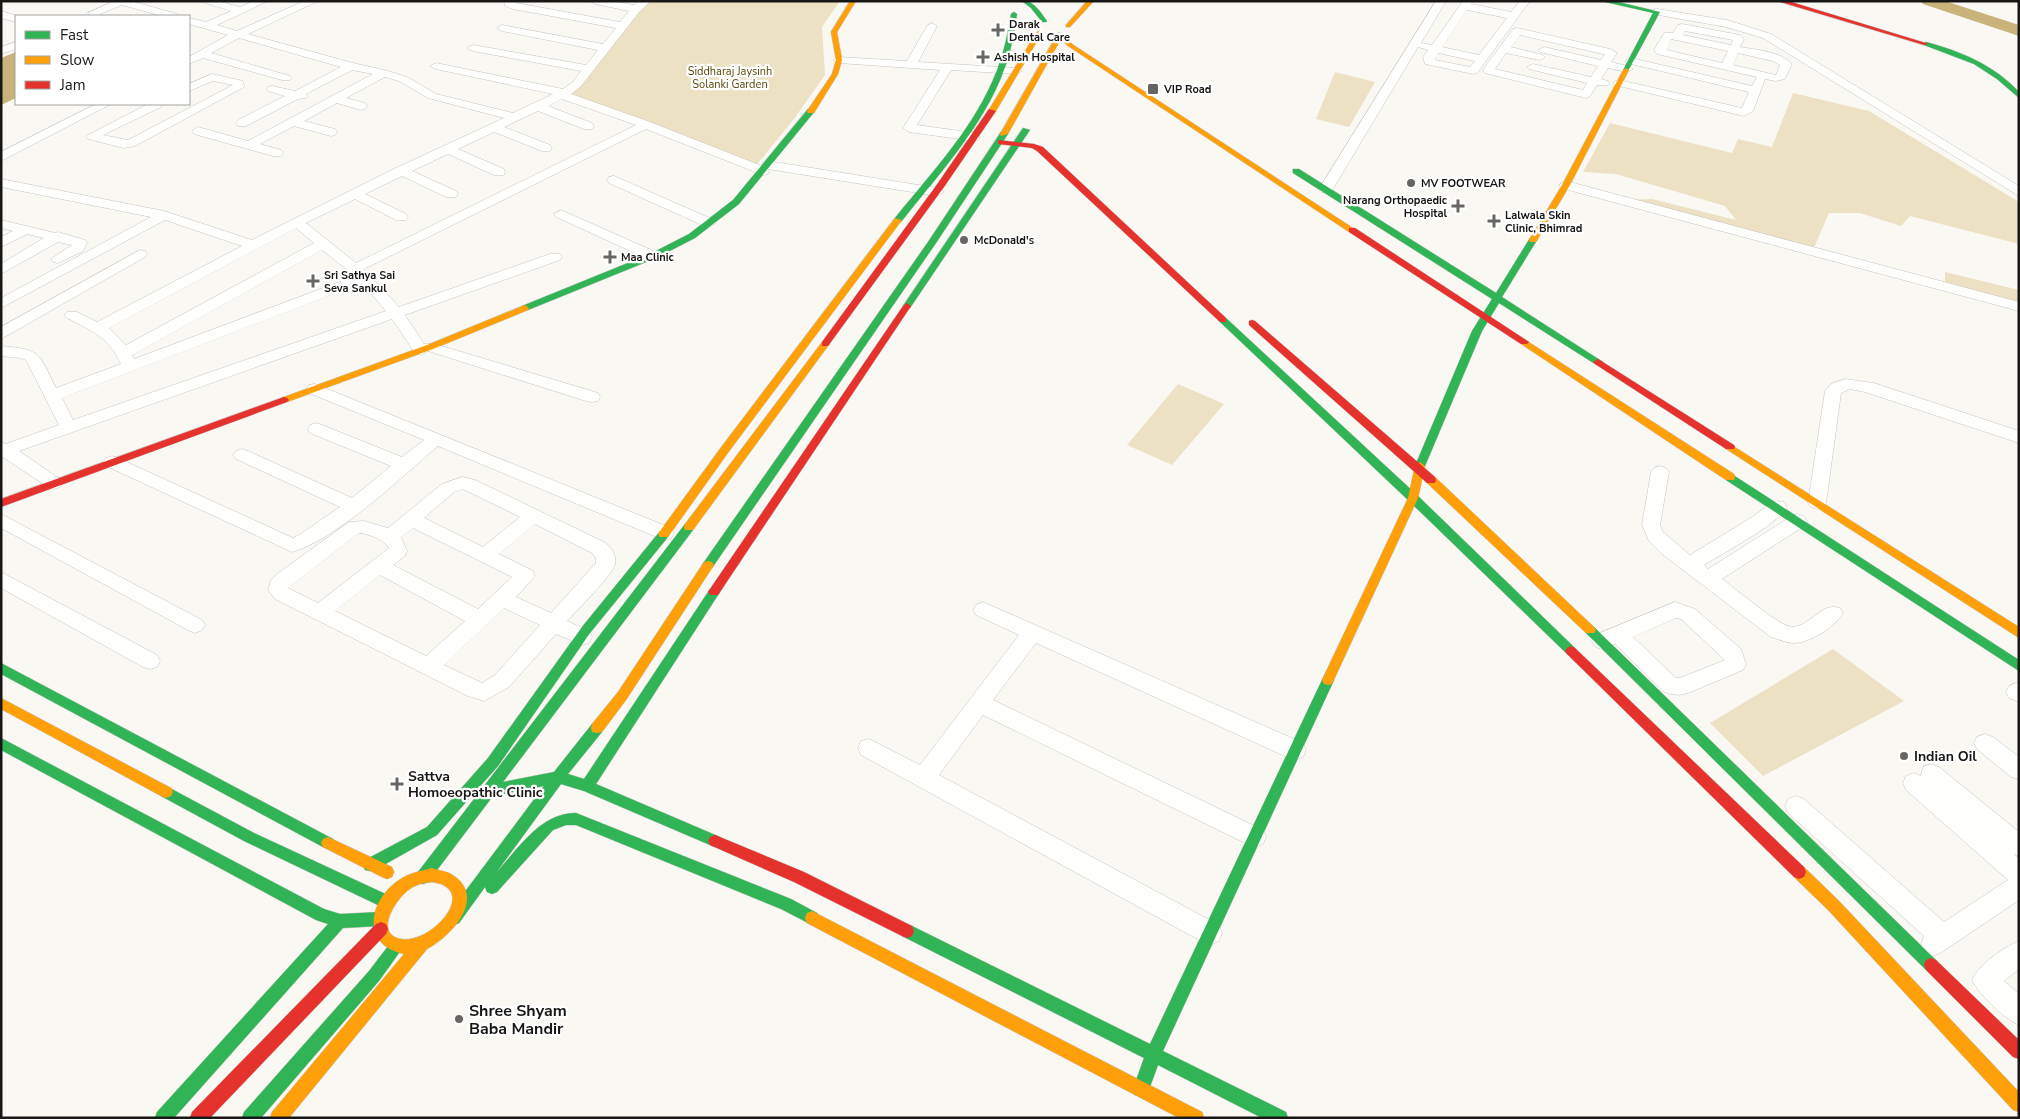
<svg xmlns="http://www.w3.org/2000/svg" width="2020" height="1119" viewBox="0 0 2020 1119" font-family="'Nunito Sans',sans-serif">
<rect width="100%" height="100%" fill="#f9f8f3"/>
<!-- green -->
<g fill="#ede1c4">
<path d="M649,1H840L822,27L825,75L794,119L754,168L561,95Z"/>
<path d="M1335,72L1375,82L1349,127L1316,119Z"/>
<path d="M1793,93L1869,111L2019,202V244L1910,216L1901,226L1860,213H1829L1813,250L1630,200L1652,199L1736,220L1725,206L1616,174L1583,172L1610,123L1732,153L1738,139L1772,147Z"/>
<path d="M1945,272L2019,290V302L1945,284Z"/>
<path d="M1178,384L1224,404L1172,465L1127,445Z"/>
<path d="M1833,649L1904,701L1763,776L1710,723Z"/>
</g>
<!-- water -->
<path fill="#c9b37a" d="M16,52V98L1,105V58Z"/>
<g fill="none" stroke-linecap="round" stroke-linejoin="round">
<!-- river -->
<path fill="#c9b37a" fill-rule="evenodd" d="M1921,1H1945L2019,25V36L1923,4Z"/>
<defs>
<g id="street">
<path d="M114,1H131L177,14L178,16H162L122,5L100,14L101,16H90L88,13Z"/>
<path d="M199,1H217L240,7L254,1H268L217,25L237,31L304,1H318L248,34L353,63L388,71L407,77L436,94L513,113L553,94L436,69L430,66L436,63L563,89L573,82L581,71L473,51L467,48L473,45L586,65L598,50L502,31L497,28L502,25L603,44L616,28L513,9L505,6L504,1H514L516,3L620,22L629,11L595,4L590,1H612L634,5L639,1H651L640,11L581,86L571,94L650,122L762,166L763,162L768,161L937,188L944,192L937,196L768,169L769,171L768,174L763,175L646,129L364,269L399,307L550,254H560L562,257L560,260L405,315L424,344H435L598,393L600,397L598,401L592,402L586,401L428,351L421,355L415,353L392,319L19,451L60,479L63,483L60,487L54,489L48,487L1,456V442L6,444L59,425L26,360L21,358L1,356V346C43,350 38,353 56,388L121,364C109,337 92,331 67,318L64,315L67,312H77L97,322L242,246L165,220L1,308V298L151,217L1,187V179L164,211L252,240L396,168L504,118L428,98L399,81L385,77L346,98L365,103L367,106L365,109L361,110L337,103L304,121L335,129L337,132L335,135L331,136L294,126L260,144L281,150L283,153L281,156H273L194,134L192,131L198,127L248,141L373,74L352,70L306,94L308,96L306,98L298,99L246,126H238L236,123L238,120L285,96L268,91L266,89L268,87L272,86L295,91L341,67L239,38L211,53L290,76L292,78L290,80H282L203,58L189,64V57L228,35L189,24V18L206,22L231,11ZM562,99L636,125L356,263L306,223L355,199L396,220H406L408,217L406,214L365,194L402,176L446,197H456L458,194L456,191L412,171L448,154L494,175H504L505,172L504,169L458,149L494,132L542,151H550L552,148L550,145L504,127L538,111L584,129H592L594,126L592,123L548,106ZM296,228L314,243L126,345L109,328ZM322,250L355,276L134,359L132,355ZM362,283L386,311L73,420L62,398Z"/>
<path d="M1436,1H1446L1421,43L1432,45L1463,1H1473L1471,4L1511,12L1520,1H1530L1477,73L1473,74L1425,64L1423,57L1428,50L1418,47L1333,189L1331,192H1321L1319,189ZM1467,10L1507,18L1479,55L1442,47ZM1438,53L1475,61L1470,67L1435,60Z"/>
<path d="M1657,9L1727,20L1771,34L2019,186V196L1763,38L1726,27L1653,14L1652,12L1653,10Z"/>
<path d="M1,11L18,16H16V22L1,18Z"/>
<path d="M932,23L937,26L918,62L1016,68L1022,71L1016,74L951,70L917,125L974,133L980,137L978,140L974,141L909,132L903,128L940,70L839,63L833,60L839,57L907,61L927,26Z"/>
<path d="M1682,24L1740,35L1744,39L1740,47C1757,50 1780,51 1792,64L1785,79L1776,81L1765,79L1753,111L1744,116L1615,85L1613,83L1615,81L1619,80L1742,108L1749,92L1627,63L1625,61L1631,58L1752,86L1757,77L1657,54L1654,50L1664,33H1673L1678,25ZM1685,31L1733,40L1731,45L1683,35ZM1671,39L1676,40L1728,51L1722,63L1667,50ZM1738,53L1773,61L1780,65L1776,75L1733,65Z"/>
<path d="M1517,28L1610,49L1617,53L1611,62L1631,67L1633,69L1627,72L1608,68L1601,79L1608,81L1610,83L1608,85H1597L1590,96L1586,98L1485,73L1483,71L1485,67L1513,29ZM1520,35L1603,54H1605L1601,60L1544,47L1538,50L1540,52L1598,66L1591,77L1533,64L1527,67L1529,69L1587,83L1583,90L1495,69L1506,53L1539,60L1543,59L1545,57L1543,55L1511,47Z"/>
<path d="M16,42V49L1,54V47Z"/>
<path d="M212,74L243,81L244,87L135,146L124,148L88,139L86,136L148,104H163L161,107L103,135L128,140L233,85L213,81L189,91V84Z"/>
<path d="M96,104H111L1,161V152Z"/>
<path d="M614,176L714,220L716,223L709,227L704,226L609,183L607,180L609,177Z"/>
<path d="M1566,181L2019,302V311L1561,188L1559,185Z"/>
<path d="M561,210L658,253L660,256L658,259H648L556,217L554,214Z"/>
<path d="M1,220L55,233L58,232L85,240L87,243L83,251L58,263L53,262L51,259L72,245L58,242L1,274V264L44,238L27,234L1,247V237L13,231L1,228Z"/>
<path d="M140,250L145,251L147,254L145,257L1,339V327Z"/>
<path d="M1845,379L1874,383L2019,431V443L1865,392L1850,389L1841,393L1826,503L1823,507L1817,509L1811,507L1808,503L1825,391L1831,384Z"/>
<path d="M315,384L671,528L674,533L671,538L665,540L659,538L438,446C400,478 339,538 292,552L106,466L103,462L106,458L112,456L118,458L293,538L299,535L340,507L236,459L233,455L236,451L242,449L248,451L352,498L391,466L310,433L308,429L310,425L316,423L322,425L402,457L424,440L309,393L307,389L309,385Z"/>
<path d="M1660,466L1666,468L1669,472L1660,525L1663,532L1690,555L1754,516L1772,502L1778,501L1784,502L1787,507C1776,526 1724,552 1704,565L1708,569L1792,516L1798,514L1804,516L1807,521L1804,526L1722,579C1733,587 1778,624 1788,626C1809,631 1819,601 1840,608L1843,613C1835,627 1810,643 1794,643C1786,643 1778,639 1771,637L1662,554L1649,541L1642,525L1651,472L1654,468Z"/>
<path d="M462,477L475,480L606,543C611,548 617,555 615,564C613,575 577,610 567,621L589,631L592,637L589,643L582,645L556,634L509,687L484,701L468,696L275,599L268,590L271,580L277,574L349,522L364,521L388,528L442,484ZM463,489L465,490L520,517L483,547L424,518L454,492ZM535,524L592,553L596,558V563L551,613L516,597L535,576L533,571L499,554ZM413,528L512,577L478,609L393,565L405,556L407,551L401,537ZM359,533C370,534 384,540 389,548L318,603L288,588ZM380,575L465,621L426,656L335,611ZM504,608L540,625L495,675L482,683L444,665Z"/>
<path d="M1,514L202,620L205,625L202,630L195,633L188,630L1,528Z"/>
<path d="M1,572L157,655L160,661L157,667L150,669L143,667L1,588Z"/>
<path d="M983,602L1303,743L1306,750L1303,757L1295,759L1287,757L1036,643L993,700L1263,830L1266,837L1263,844L1255,847L1247,844L983,715L939,775L1219,925L1222,933L1219,941L1210,945L1201,941L861,755L858,748L861,741L869,739L920,765L1019,635L976,615L973,610L976,605Z"/>
<path d="M1675,602L1695,609L1741,649L1746,664L1743,670L1688,693C1679,696 1673,695 1664,692L1615,644L1602,649L1595,647L1592,641L1595,635ZM1676,618L1681,619L1725,660L1680,678H1676L1633,637Z"/>
<path d="M2016,683L2019,684V702L2009,698L2006,692L2009,686Z"/>
<path d="M1985,734L1993,737L2019,757V779L2011,777L1977,749L1974,743L1977,737Z"/>
<path d="M1931,764L1939,767L2019,832V856L2014,854L2019,859V900L1942,952L1933,956L1924,952L1921,944L1924,936L1788,813L1785,806L1788,799L1796,796L1804,799L1944,922L2008,880L1906,790L1903,783L1906,776L1914,773L1921,776L1923,767Z"/>
<path d="M2019,941V969L2004,981L2019,994V1025C2004,1018 1979,995 1972,980C1979,964 2003,948 2019,941Z"/>
</g>
<g id="fast">
<path d="M1022,1C1035,1 1040,12 1047,21L1046,22H1042L1031,8Z"/>
<path d="M1601,1H1614L1660,12L1628,71L1623,70L1653,13Z"/>
<path d="M1014,12L1017,14C1014,33 1011,52 1004,70C983,127 938,175 901,222H895V218C932,172 976,126 997,70C1004,52 1008,33 1011,14Z"/>
<path d="M1926,42C1960,51 1994,65 2019,92V98L1997,79L1974,64L1924,45V43Z"/>
<path d="M808,109L815,111L739,204L695,238L656,258L528,310H522V306L650,254L689,234L733,200Z"/>
<path d="M1023,128L1030,130L910,308H904L903,306Z"/>
<path d="M1001,132L1008,134L936,243L712,568H704L702,565L704,562L928,242Z"/>
<path d="M1293,169H1299L1496,293L1530,238H1536L1537,240L1502,297L1603,362L1598,365L1595,364L1499,303L1482,331L1425,466L1420,470L1416,469L1415,466L1472,331L1492,299L1293,173Z"/>
<path d="M1223,317L1226,318L1417,495L1575,648L1577,651L1575,654L1571,656L1567,654L1409,501L1220,322L1218,320Z"/>
<path d="M1730,473L2019,660V671L1726,480L1725,477L1726,474Z"/>
<path d="M689,523L694,527L693,530L503,782L554,772L592,724L597,723L602,724L603,728L602,732L568,774L584,779L710,589H718L720,592L718,595L596,784L720,837L722,841L720,845L715,847L710,845L584,791L561,784L496,873C518,849 540,813 576,813L791,899L817,913L819,918L817,923L812,925L781,909L576,825H566L553,830L497,892L492,894L487,892L485,887L459,923L454,925L449,923L447,918L449,913L544,786L493,796L428,882L423,884L418,882L416,877L418,872L685,524Z"/>
<path d="M664,530L670,534L668,537L590,633L498,766L437,835L375,870L370,871L365,870L363,865L365,860L427,827L488,758L582,627L660,531Z"/>
<path d="M1590,625L1594,627L1936,960L1938,965L1936,970L1931,972L1926,970L1586,633L1584,630L1586,627Z"/>
<path d="M1,663L333,839L335,843L333,847L328,849L323,847L1,674Z"/>
<path d="M1328,675L1332,676L1334,680L1163,1051L1286,1112L1288,1118H1262L1158,1065L1147,1095L1141,1097L1135,1095L1133,1089L1144,1058L902,936L900,931L902,926L907,924L912,926L1150,1044L1322,680L1324,676Z"/>
<path d="M1,738L324,909L340,914L380,912L385,914L387,919L385,924L380,926L343,928L174,1118H155L157,1112L328,924L316,920L1,750Z"/>
<path d="M166,786L254,833L392,897L394,902L392,907L387,909L382,907L244,841L161,796L159,792L161,788Z"/>
<path d="M397,939L402,941L404,946L379,981L261,1118H242L244,1112L369,971L392,941Z"/>
</g>
<g id="slow">
<path d="M850,1H856L837,32L842,60L838,74L814,113H808L807,111L832,74L836,60L831,32Z"/>
<path d="M1087,1H1094L1070,27H1066V25Z"/>
<path d="M1039,31L1042,33L996,111L989,113L988,111L1036,33Z"/>
<path d="M1058,33H1062L1072,44L1356,230L1352,232H1349L1068,46L1061,39L1008,134L1001,136L1000,134Z"/>
<path d="M1626,68L1629,70L1570,185L1536,242H1530L1529,240L1562,185L1623,70Z"/>
<path d="M895,218L902,220L730,450L668,537H660L658,534L660,531L722,446Z"/>
<path d="M525,305L529,308L528,310L433,349L287,402H281L279,400L281,398L427,345Z"/>
<path d="M1524,339L1734,474L1735,477L1734,480H1726L1521,344V340Z"/>
<path d="M825,341L830,344L828,346L693,530H685L684,527L685,524L822,342Z"/>
<path d="M1730,444L2019,627V638L1726,449L1725,447Z"/>
<path d="M1420,462L1425,466L1418,498L1332,684L1328,685L1324,684L1322,680L1408,498L1415,466Z"/>
<path d="M1431,476L1435,477L1594,627L1596,630L1594,633H1586L1427,483L1426,480Z"/>
<path d="M708,561L712,562L714,565L712,568L626,700L602,732L597,733L592,732L591,728L592,724L618,692L704,562Z"/>
<path d="M1,698L171,788L173,792L171,796L166,798L161,796L1,709Z"/>
<path d="M328,837L392,867L394,872L392,877L387,879L382,877L323,847L321,843L323,839Z"/>
<path d="M1799,865L1804,867L1839,901L2019,1092V1112L2013,1110L1829,911L1794,877L1792,872L1794,867Z"/>
<path d="M432,868C439,871 448,871 454,876C487,899 450,937 427,949L289,1118H270L272,1112L404,954C360,945 369,900 399,880C409,873 421,871 432,868ZM432,882C435,883 440,883 443,885C472,899 428,944 401,939C373,934 396,898 410,889C417,884 424,883 432,882Z"/>
<path d="M812,911L1202,1112L1204,1118H1179L807,923L805,918L807,913Z"/>
</g>
<g id="jam">
<path d="M1777,1H1788L1929,44L1924,45Z"/>
<path d="M989,109L996,111L944,187L828,346H822V342L938,183Z"/>
<path d="M998,140L1034,144L1043,147L1226,318V322H1220L1037,151L1032,148L998,144Z"/>
<path d="M1349,228H1355L1529,342L1527,344H1521L1349,232Z"/>
<path d="M907,303L911,306L718,595H710L708,592L710,589L903,306Z"/>
<path d="M1252,320L1255,321L1435,477L1436,480L1435,483H1427L1249,325V321Z"/>
<path d="M1598,359L1734,445L1735,447L1734,449H1726L1595,364L1593,362Z"/>
<path d="M284,397L287,398L289,400L287,402L1,507V499Z"/>
<path d="M1571,646L1575,648L1804,867L1806,872L1804,877L1799,879L1794,877L1567,654L1565,651L1567,648Z"/>
<path d="M715,835L804,872L912,926L914,931L912,936L907,938L902,936L794,882L710,845L708,841L710,837Z"/>
<path d="M381,922L386,924L388,929L386,934L210,1118H190L192,1112L376,924Z"/>
<path d="M1931,958L1936,960L2019,1040V1059L2013,1057L1926,970L1924,965L1926,960Z"/>
</g>
</defs>
<!-- street casing -->
<use href="#street" stroke="#c6c5c2" stroke-width="1"/>
<!-- fast casing -->
<use href="#fast" stroke="#c6c5c2" stroke-width="1"/>
<!-- slow casing -->
<use href="#slow" stroke="#c6c5c2" stroke-width="1"/>
<!-- jam casing -->
<use href="#jam" stroke="#c6c5c2" stroke-width="1"/>
<!-- street -->
<use href="#street" fill="#fefefd" fill-rule="evenodd"/>
<!-- fast -->
<use href="#fast" fill="#30b455" fill-rule="evenodd"/>
<!-- slow -->
<use href="#slow" fill="#ff9f0a" fill-rule="evenodd"/>
<!-- jam -->
<use href="#jam" fill="#e5322d" fill-rule="evenodd"/>
</g>
<!-- markers -->
<g fill="#676663" stroke="#fff" stroke-width="2">
<path d="M995.5 22.5h5v5h5v5h-5v5h-5v-5h-5v-5h5z"/>
<path d="M980.5 49.5h5v5h5v5h-5v5h-5v-5h-5v-5h5z"/>
<rect x="1147" y="83" width="12" height="12" rx="2.5"/>
<circle cx="1411" cy="183" r="5"/>
<path d="M1455.5 198.5h5v5h5v5h-5v5h-5v-5h-5v-5h5z"/>
<path d="M1491.5 213.5h5v5h5v5h-5v5h-5v-5h-5v-5h5z"/>
<circle cx="964" cy="240" r="5"/>
<path d="M607.5 249.5h5v5h5v5h-5v5h-5v-5h-5v-5h5z"/>
<path d="M310.5 273.5h5v5h5v5h-5v5h-5v-5h-5v-5h5z"/>
<circle cx="1904" cy="756" r="5"/>
<path d="M394.5 776.5h5v5h5v5h-5v5h-5v-5h-5v-5h5z"/>
<circle cx="459" cy="1019" r="5"/>
</g>
<g text-anchor="middle" stroke-width="4.5" stroke-linejoin="round" paint-order="stroke">
<!-- far-poi labels -->
<g font-size="11" font-weight="bold" fill="#191715" stroke="#fff" text-anchor="start">
<text x="1009" y="28">Darak<tspan x="1009" dy="13">Dental Care</tspan></text>
<text x="994" y="61">Ashish Hospital</text>
<text x="1164" y="93">VIP Road</text>
<text x="1421" y="187">MV FOOTWEAR</text>
<text x="1447" y="204" text-anchor="end">Narang Orthopaedic<tspan x="1447" dy="13">Hospital</tspan></text>
<text x="1505" y="219">Lalwala Skin<tspan x="1505" dy="13">Clinic, Bhimrad</tspan></text>
<text x="974" y="244">McDonald's</text>
<text x="621" y="261">Maa Clinic</text>
<text x="324" y="279">Sri Sathya Sai<tspan x="324" dy="13">Seva Sankul</tspan></text>
</g>
<!-- far-park labels -->
<g font-size="11" fill="#5e4908" stroke="#fff">
<text x="730" y="75">Siddharaj Jaysinh<tspan x="730" dy="13">Solanki Garden</tspan></text>
</g>
<!-- poi labels -->
<g font-size="14" font-weight="bold" fill="#191715" stroke="#fff" text-anchor="start">
<text x="1914" y="761">Indian Oil</text>
<text x="408" y="781">Sattva<tspan x="408" dy="16">Homoeopathic Clinic</tspan></text>
</g>
<!-- near-poi labels -->
<g font-size="16" font-weight="bold" fill="#191715" stroke="#fff" text-anchor="start">
<text x="469" y="1016">Shree Shyam<tspan x="469" dy="18">Baba Mandir</tspan></text>
</g>
</g>
<!-- border -->
<rect width="2020" height="1119" fill="none" stroke="#191715" stroke-width="5"/>
<!-- legend -->
<rect x="15" y="15" width="175" height="90" fill="#ffffff" stroke="#a3a2a1"/>
<rect x="25" y="31" width="25" height="8" fill="#30b455" stroke="#a3a2a1"/>
<text x="60" y="40" font-size="15" fill="#191715">Fast</text>
<rect x="25" y="56" width="25" height="8" fill="#ff9f0a" stroke="#a3a2a1"/>
<text x="60" y="65" font-size="15" fill="#191715">Slow</text>
<rect x="25" y="81" width="25" height="8" fill="#e5322d" stroke="#a3a2a1"/>
<text x="60" y="90" font-size="15" fill="#191715">Jam</text>
</svg>
